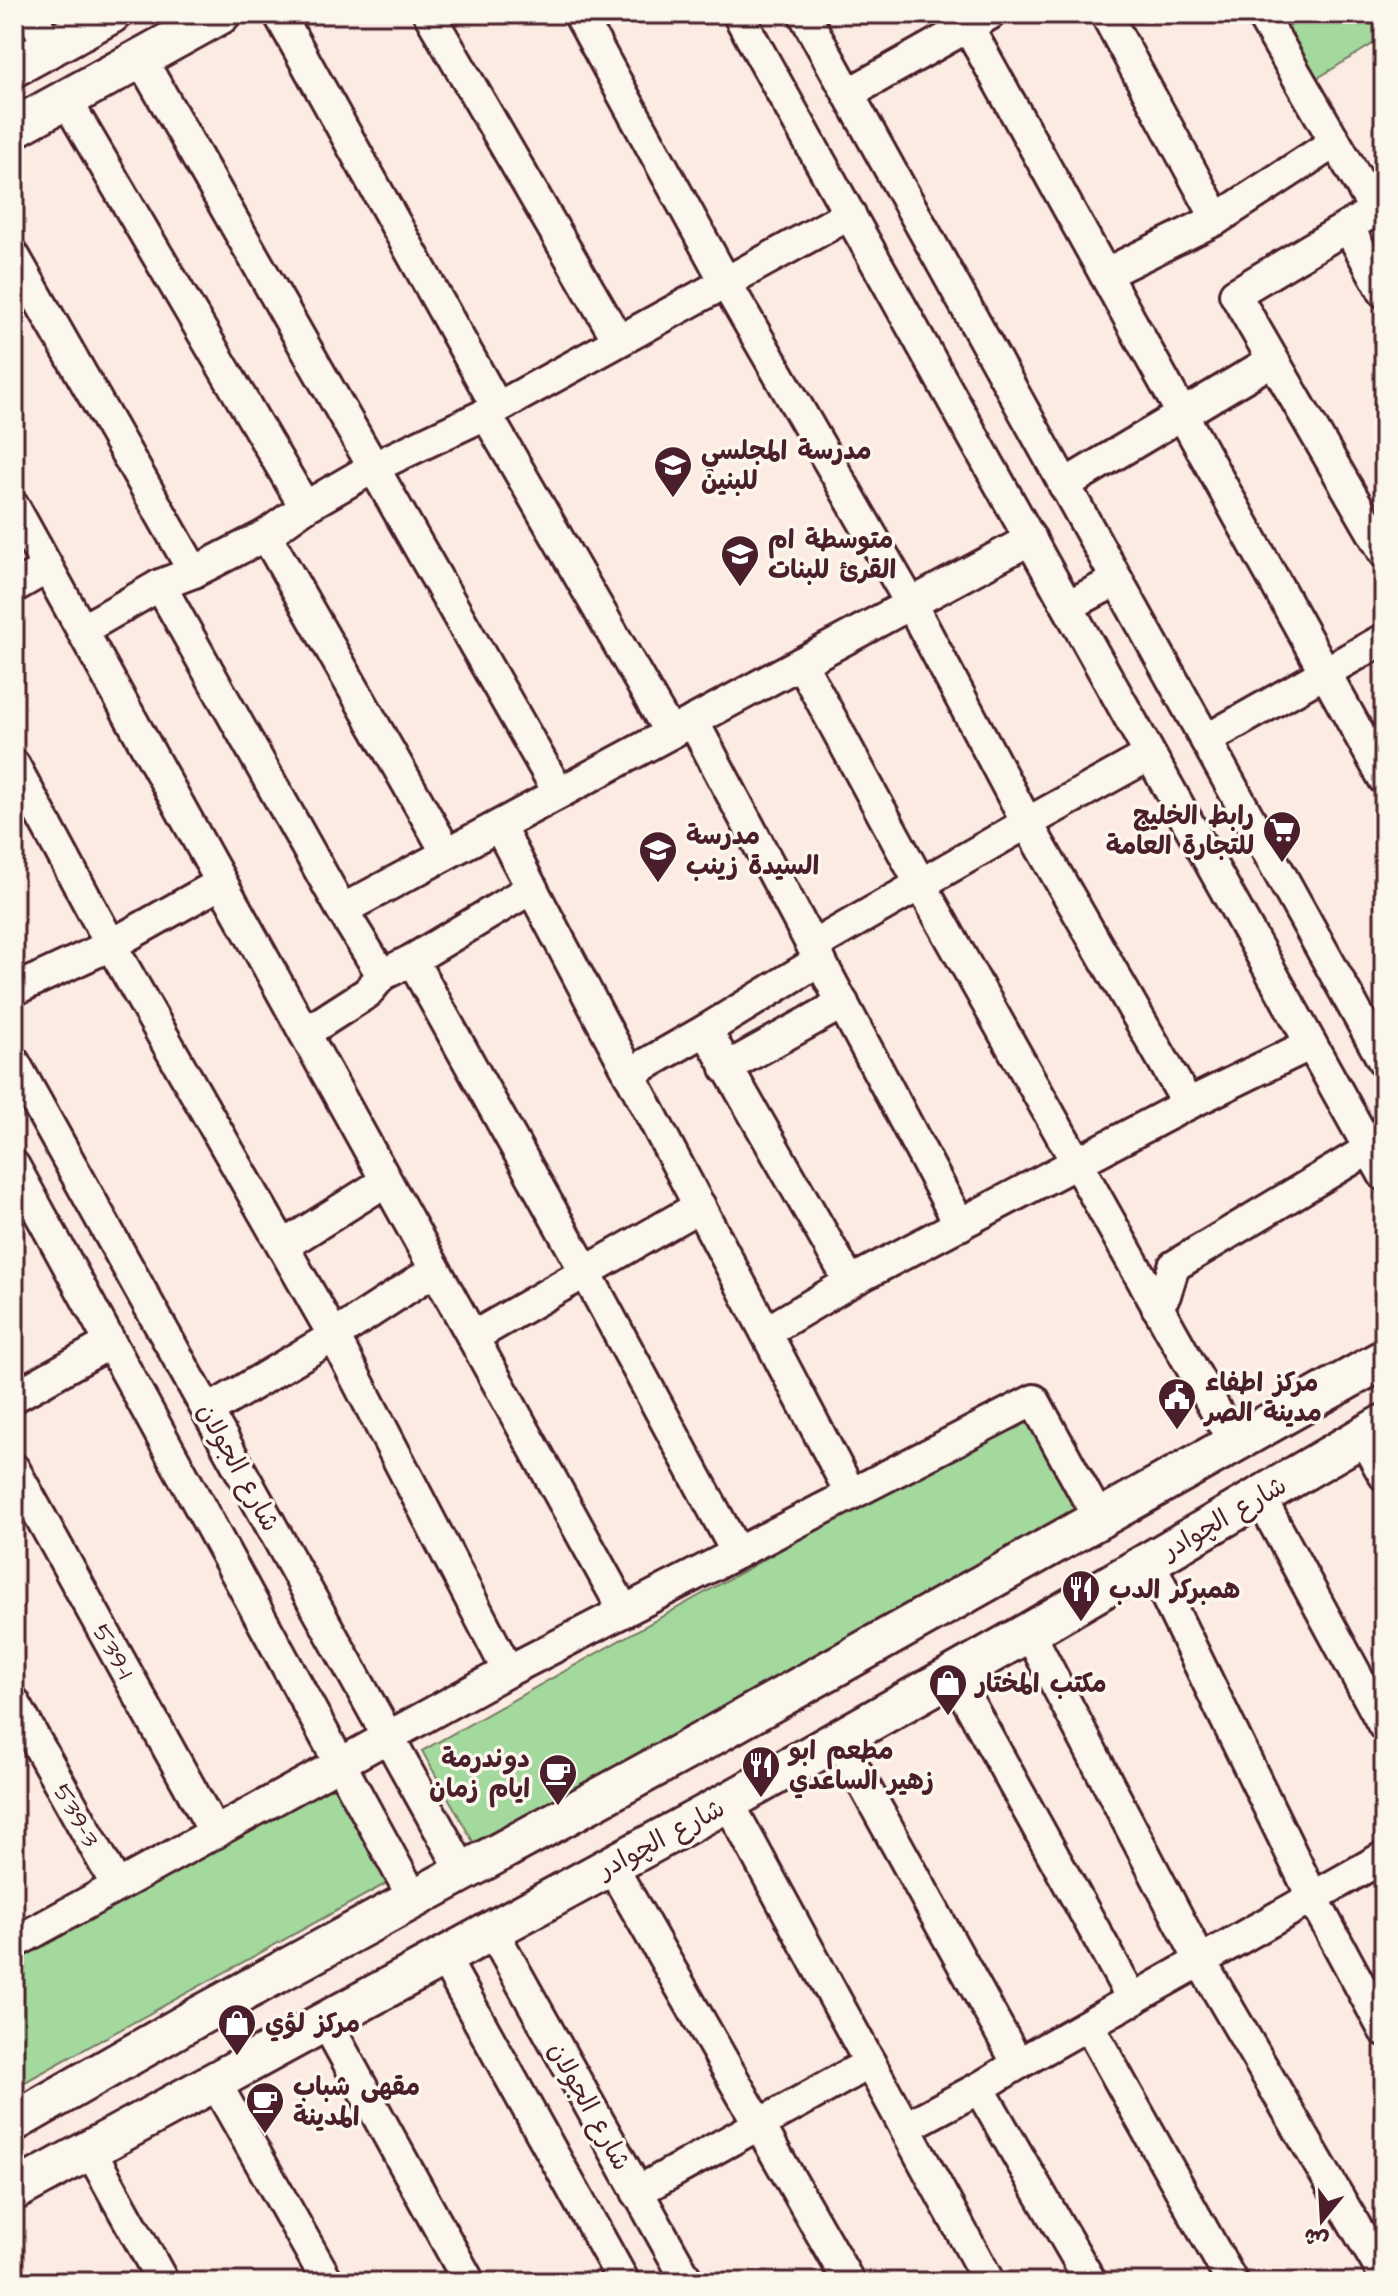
<svg xmlns="http://www.w3.org/2000/svg" width="1398" height="2296" viewBox="0 0 1398 2296" font-family="'Architects Daughter','Playpen Sans Arabic',sans-serif">
<rect width="100%" height="100%" fill="#fbebe2"/>
<filter id="ink" filterUnits="userSpaceOnUse"><feTurbulence type="fractalNoise" baseFrequency=".0125" numOctaves="2"/><feDisplacementMap in="SourceGraphic" scale="16" xChannelSelector="R" yChannelSelector="G"/><feConvolveMatrix kernelMatrix="1 2 1 2 8 2 1 2 1" color-interpolation-filters="sRGB"/></filter>
<g filter="url(#ink)">
<!-- green -->
<g fill="#a3d99d" stroke="#767c64" stroke-width="2">
<path d="M1261,14H1384V37L1303,87Z"/>
<path d="M1029,1411L1083,1507L476,1847L422,1751Z"/>
<path d="M335,1780L387,1883L14,2088V1956Z"/>
</g>
<g fill="none" stroke-linecap="round" stroke-linejoin="round">
<defs>
<g id="minor">
<path d="M31,14L50,47"/>
<path d="M279,14L497,407"/>
<path d="M429,14L618,340"/>
<path d="M579,14L726,283L911,604L1027,823L1188,1104"/>
<path d="M738,14L1384,1175"/>
<path d="M804,14L1384,1062"/>
<path d="M961,14L1384,779"/>
<path d="M1106,14L1217,219"/>
<path d="M1261,14L1375,210"/>
<path d="M141,59L559,793"/>
<path d="M848,94L990,14"/>
<path d="M67,101L305,507"/>
<path d="M1384,205L1235,294L1384,552"/>
<path d="M1348,227L1384,292"/>
<path d="M14,256L194,572"/>
<path d="M1105,274L1217,219L1335,142"/>
<path d="M486,414L670,733"/>
<path d="M1064,485L1273,360"/>
<path d="M14,507L624,1611"/>
<path d="M266,535L447,853"/>
<path d="M160,585L342,910L382,975"/>
<path d="M14,587L47,568"/>
<path d="M1068,606L1117,580"/>
<path d="M82,630L160,585L194,572L266,535L305,507L374,467L486,414L850,214"/>
<path d="M801,663L921,885L1234,1443"/>
<path d="M693,721L960,1225"/>
<path d="M1206,740L1384,639"/>
<path d="M14,765L111,945L334,1336L508,1671"/>
<path d="M499,826L851,1494"/>
<path d="M342,910L1031,539"/>
<path d="M813,946L1027,823L1150,755"/>
<path d="M412,960L585,1271L737,1553"/>
<path d="M14,990L111,945L221,883"/>
<path d="M706,1030L850,1282"/>
<path d="M305,1033L367,993L382,975L412,960L532,888"/>
<path d="M14,1062L463,1872"/>
<path d="M726,1068L843,1003"/>
<path d="M629,1074L706,1030L820,960"/>
<path d="M14,1166L414,1899"/>
<path d="M283,1246L386,1181"/>
<path d="M1157,1307L1165,1295L1174,1266L1369,1149"/>
<path d="M766,1332L850,1282L1188,1104L1311,1044"/>
<path d="M473,1337L700,1206"/>
<path d="M14,1397L110,1343"/>
<path d="M208,1411L334,1336L435,1270"/>
<path d="M1362,1436L1384,1475"/>
<path d="M14,1469L215,1833"/>
<path d="M1260,1497L1384,1726"/>
<path d="M1149,1561L1313,1898L1384,2030"/>
<path d="M1029,1632L1201,1962L1384,2275"/>
<path d="M953,1674L1133,2000"/>
<path d="M14,1702L117,1886"/>
<path d="M839,1740L1018,2064"/>
<path d="M728,1802L989,2282"/>
<path d="M611,1865L849,2282"/>
<path d="M492,1930L688,2282"/>
<path d="M14,1943L508,1671L1034,1400L1099,1519"/>
<path d="M443,1956L624,2282"/>
<path d="M325,2020L469,2282"/>
<path d="M1089,2026L1232,2282"/>
<path d="M215,2082L328,2282"/>
<path d="M979,2088L1091,2282"/>
<path d="M906,2127L979,2088L1018,2064L1384,1857"/>
<path d="M90,2150L163,2282"/>
<path d="M637,2192L870,2063"/>
</g>
<g id="major">
<path d="M14,67L111,14"/>
<path d="M14,128L221,14"/>
<path d="M14,2122L201,2015L696,1745L1384,1359"/>
<path d="M14,2191L728,1802L1029,1632L1384,1424"/>
</g>
</defs>
<!-- minor casing -->
<use href="#minor" stroke="#4a1f2b" stroke-width="36"/>
<!-- major casing -->
<use href="#major" stroke="#4a1f2b" stroke-width="44"/>
<!-- minor -->
<use href="#minor" stroke="#fbf7ec" stroke-width="30"/>
<!-- major -->
<use href="#major" stroke="#fbf7ec" stroke-width="38"/>
</g>
</g>
<!-- icons -->
<defs>
<symbol id="school-pin" viewBox="-11 -11 22 30"><path d="M0 17L-7.5 6A9.5 9.5 0 1 1 7.5 6Z" fill="#4a1f2b" stroke="#fbf7ec"/><path d="M0-5L7-2L0 1L-7-2ZM-4 1L0 2.5L4 1V4Q0 6-4 4Z" fill="#fff"/></symbol>
<symbol id="supermarket-pin" viewBox="-11 -11 22 30"><path d="M0 17L-7.5 6A9.5 9.5 0 1 1 7.5 6Z" fill="#4a1f2b" stroke="#fbf7ec"/><path d="M-6-5.5h2.5l.6 2H6L4.5 2H-2.5L-4.4-4H-6ZM-1.5 3.2a1.3 1.3 0 1 0 .1 0ZM3 3.2a1.3 1.3 0 1 0 .1 0Z" fill="#fff"/></symbol>
<symbol id="civic-pin" viewBox="-11 -11 22 30"><path d="M0 17L-7.5 6A9.5 9.5 0 1 1 7.5 6Z" fill="#4a1f2b" stroke="#fbf7ec"/><path d="M-.6-6.5H3V-4.5H.6V-3L4-1V1h2V6H-6V1h2V-1L-.6-3ZM-1.2 2.5V6h2.4V2.5Z" fill="#fff"/></symbol>
<symbol id="restaurant-pin" viewBox="-11 -11 22 30"><path d="M0 17L-7.5 6A9.5 9.5 0 1 1 7.5 6Z" fill="#4a1f2b" stroke="#fbf7ec"/><path d="M-5-6h1v4h1v-4h1v4h1v-4h1v5L-1.5 .5V6h-2V.5L-5-1ZM5-6V6H3V1.5H1.5Q1.5-4 5-6Z" fill="#fff"/></symbol>
<symbol id="shop-pin" viewBox="-11 -11 22 30"><path d="M0 17L-7.5 6A9.5 9.5 0 1 1 7.5 6Z" fill="#4a1f2b" stroke="#fbf7ec"/><path d="M-5-2.5h2.3a2.7 3.5 0 0 1 5.4 0H5L5.5 6h-11ZM-1.5-2.5h3a1.5 2.3 0 0 0-3 0Z" fill="#fff"/></symbol>
<symbol id="cafe-pin" viewBox="-11 -11 22 30"><path d="M0 17L-7.5 6A9.5 9.5 0 1 1 7.5 6Z" fill="#4a1f2b" stroke="#fbf7ec"/><path d="M-5.5-4.5H6V0H3Q3 3.5 0 3.5H-2.5Q-5.5 3.5-5.5 0ZM3-3.2v2h1.7v-2ZM-6 4.5H4V6H-6Z" fill="#fff"/></symbol>
</defs>
<g fill-rule="evenodd">
<use href="#school-pin" x="651" y="443" width="44" height="60"/>
<use href="#school-pin" x="718" y="532" width="44" height="60"/>
<use href="#supermarket-pin" x="1260" y="808" width="44" height="60"/>
<use href="#school-pin" x="636" y="828" width="44" height="60"/>
<use href="#civic-pin" x="1155" y="1375" width="44" height="60"/>
<use href="#restaurant-pin" x="1059" y="1567" width="44" height="60"/>
<use href="#shop-pin" x="926" y="1661" width="44" height="60"/>
<use href="#restaurant-pin" x="739" y="1743" width="44" height="60"/>
<use href="#cafe-pin" x="536" y="1751" width="44" height="60"/>
<use href="#shop-pin" x="215" y="2001" width="44" height="60"/>
<use href="#cafe-pin" x="243" y="2079" width="44" height="60"/>
</g>
<g text-anchor="middle" stroke-width="7" stroke-linejoin="round" paint-order="stroke">
<!-- poi labels -->
<g font-size="26" font-weight="bold" fill="#4a1f2b" stroke="#fbf7ec" text-anchor="start">
<text x="701" y="459">مدرسة المجلسي<tspan x="701" dy="30">للبنين</tspan></text>
<text x="768" y="548">متوسطة ام<tspan x="768" dy="30">القرئ للبنات</tspan></text>
<text x="1254" y="824" text-anchor="end">رابط الخليج<tspan x="1254" dy="30">للتجارة العامة</tspan></text>
<text x="686" y="844">مدرسة<tspan x="686" dy="30">السيدة زينب</tspan></text>
<text x="1205" y="1391">مركز اطفاء<tspan x="1205" dy="30">مدينة الصر</tspan></text>
<text x="1109" y="1598">همبركر الدب</text>
<text x="976" y="1692">مكتب المختار</text>
<text x="789" y="1759">مطعم ابو<tspan x="789" dy="30">زهير الساعدي</tspan></text>
<text x="530" y="1767" text-anchor="end">دوندرمة<tspan x="530" dy="30">ايام زمان</tspan></text>
<text x="265" y="2032">مركز لؤي</text>
<text x="293" y="2095">مقهى شباب<tspan x="293" dy="30">المدينة</tspan></text>
</g>
<!-- street labels -->
<g font-size="26" fill="#4a1f2b" stroke="#fbf7ec">
<text transform="translate(239 1467) rotate(61)" y="9">شارع الجولان</text>
<text transform="translate(1224 1517) rotate(-30)" y="9">شارع الچوادر</text>
<text transform="translate(114 1651) rotate(61)" y="9">539-1</text>
<text transform="translate(77 1815) rotate(61)" y="9">539-3</text>
<text transform="translate(661 1838) rotate(-28)" y="9">شارع الچوادر</text>
<text transform="translate(590 2106) rotate(61)" y="9">شارع الجولان</text>
</g>
</g>
<!-- margin -->
<rect width="1398" height="2296" fill="none" stroke="#fbf7ec" stroke-width="48"/>
<rect x="24" y="24" width="1350" height="2248" fill="none" stroke="#4a1f2b" stroke-width="3" filter="url(#ink)"/>
<!-- north arrow -->
<g transform="translate(1322 2220) rotate(198)" stroke="#fbf7ec" stroke-width="6" paint-order="stroke">
<path d="M0-6L14 30L0 20L-14 30Z" fill="#4a1f2b"/>
<text y="-12" font-size="22" font-weight="bold" text-anchor="middle" fill="#4a1f2b">ش</text>
</g>
</svg>
